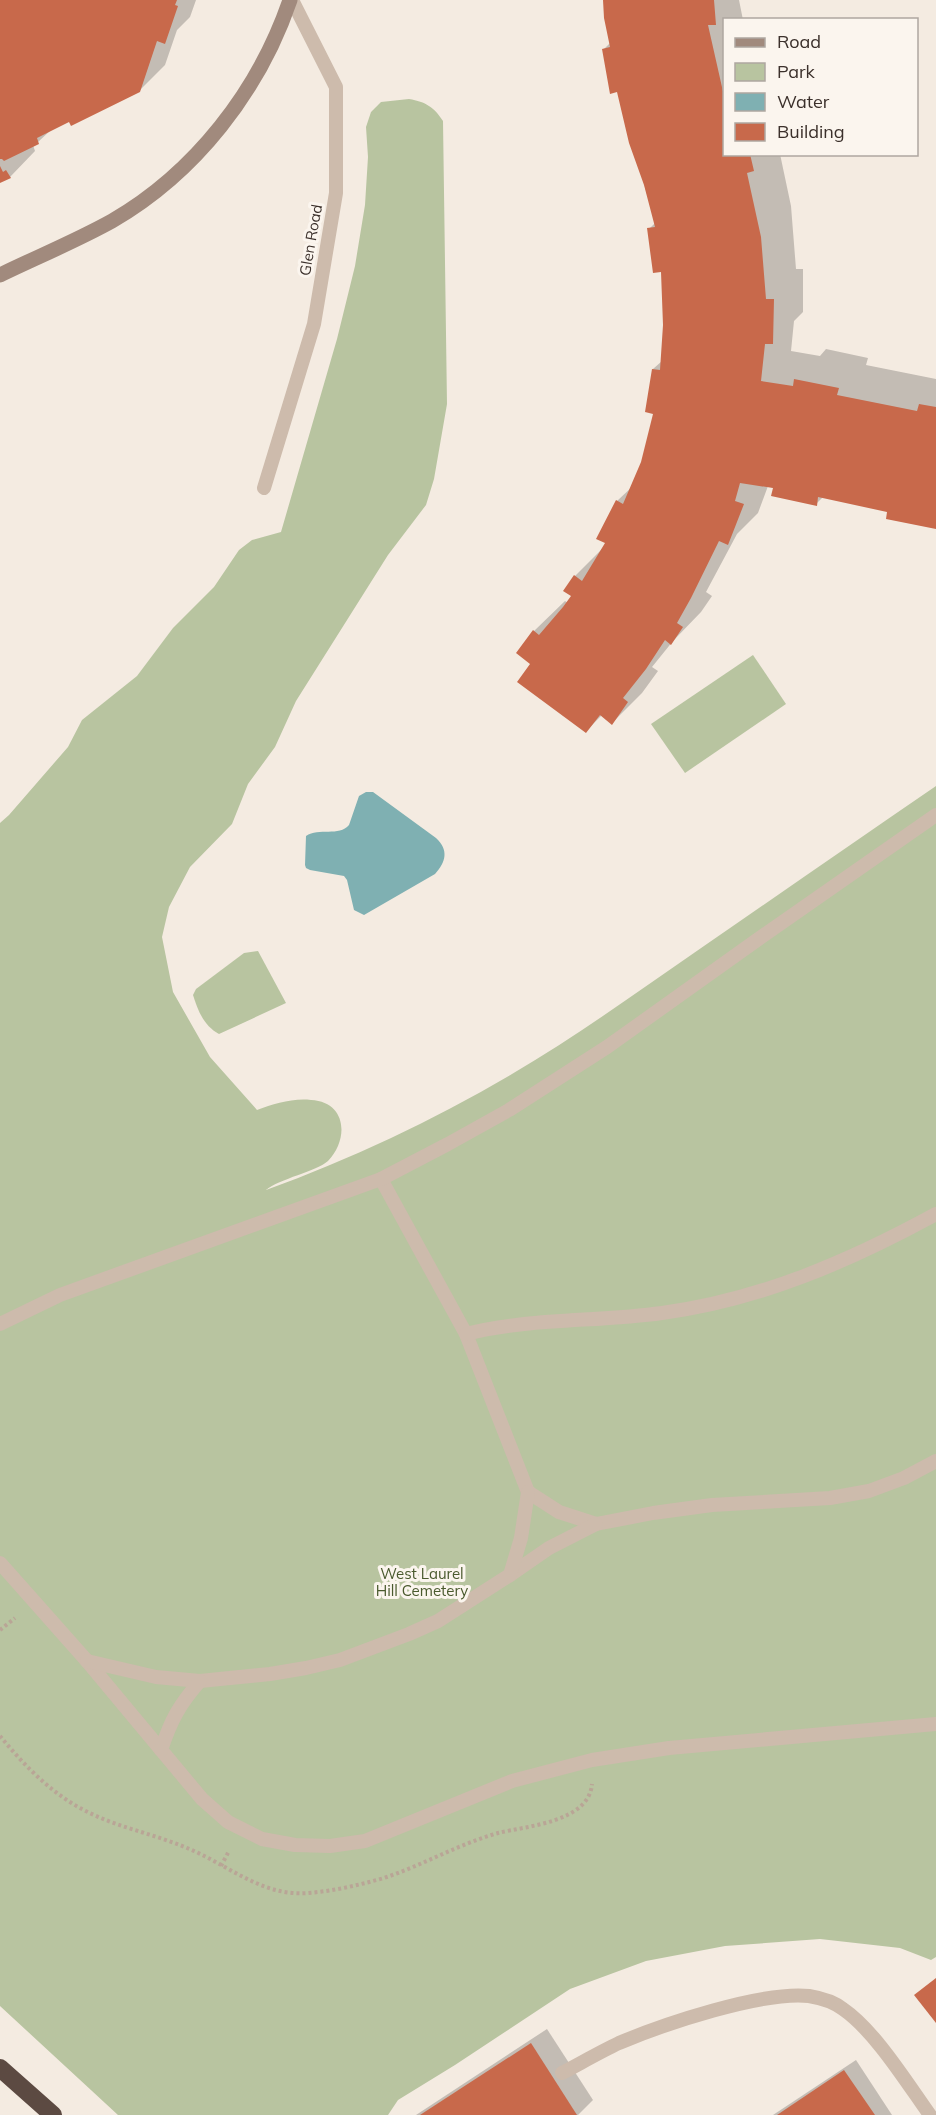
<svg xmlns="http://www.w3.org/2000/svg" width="936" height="2115" viewBox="0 0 936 2115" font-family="Mulish,sans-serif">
<rect width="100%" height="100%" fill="#f4ebe1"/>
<!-- green -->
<g fill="#b8c4a0">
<path d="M409,99C426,102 434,107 443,121L447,404L434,479L426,505L388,555L296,701L275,747L248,784L232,824L190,867L169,907L162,937L173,992L210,1057L257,1110C274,1104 292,1098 311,1100C347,1102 349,1139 328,1161C317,1171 279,1179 266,1190C351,1159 434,1120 512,1074C579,1035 641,989 704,946C782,892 859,839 936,786V1957L931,1960L900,1948L820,1939L725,1946L646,1961L570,1989L455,2065L398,2100L388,2115H118L0,2006V823L9,815L68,747L82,720L137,676L173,628L214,587L239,550L252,540L281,532L337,339L355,266L365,205L368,157L366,127L371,112L381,102Z"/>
<path d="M753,655L786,704L685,773L651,724Z"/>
<path d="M258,951L286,1003L219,1034C204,1026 198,1011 193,995L196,989L244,953Z"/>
</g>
<!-- water -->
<path fill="#7fb0b2" d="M366,792H373L436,838C449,850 446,862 435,874L364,915L354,910L347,880L344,876L310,870L306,868L305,865L306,836C319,827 339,837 349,825L359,796Z"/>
<!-- shadow -->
<g fill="#0003">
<path d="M0,0H196L190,17L177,30L165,65L139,91L52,129L38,142L33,145L35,151L10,177L0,182Z"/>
<path d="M605,0H739L743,20H724V154H780L791,206L796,269H803V312L794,321L791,351L820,356L826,349L868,358L866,365L936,379V528L889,510L823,497L816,504L768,486L758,513L737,534L706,592L712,596L701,612L673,641L652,667L658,671L642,693L612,723L602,715L586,731L532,664L534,631L565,601L568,603L573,596L575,576L605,546L617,501L633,486L642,463L654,413L653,369L662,361L664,325L662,270L649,229L655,223L618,90L603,50L610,43Z"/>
<path d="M547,2029L593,2100L578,2115H416Z"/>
<path d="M856,2060L892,2115H773Z"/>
</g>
<!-- building -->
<g fill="#c8694b">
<path d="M0,0H177L175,5L178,6L165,44L157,41L140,92L71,126L69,122L37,138L39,144L4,161L2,159H0Z"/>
<path d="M603,0H714L716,25H708L724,96V154H750L754,171L747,173L761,237L766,299H774L773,344H765L761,381L793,386L794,379L839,388L837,395L917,411L919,404L936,407V529L886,519L887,512L818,497L817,506L771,496L773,488L740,483L735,501L744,504L728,545L719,541L691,598L677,623L683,627L671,645L665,640L646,669L623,698L628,702L612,725L600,715L586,733L517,682L530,664L516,653L533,630L539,635L563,607L571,596L563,591L574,575L582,581L605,543L596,539L616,500L623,504L641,462L653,414L645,412L652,369L660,370L663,325L661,272L653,273L647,228L655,227L644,185L629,143L617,92L610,94L602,49L610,47L604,18Z"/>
<path d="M0,166L3,172L6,170L11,178L0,183Z"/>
<path d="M936,1978V2023L914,1995Z"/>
<path d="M531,2043L577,2115H420Z"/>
<path d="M844,2070L875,2115H777Z"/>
</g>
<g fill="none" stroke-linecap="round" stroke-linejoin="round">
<!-- path -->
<g stroke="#b9a596" stroke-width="4" stroke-dasharray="3 3" stroke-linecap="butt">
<path d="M0,1630L15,1618"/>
<path d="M0,1736C22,1763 49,1791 80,1808C114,1827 152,1833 187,1848C227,1864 262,1897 308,1893C334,1891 359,1885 384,1878C423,1865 459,1844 498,1833C527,1826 589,1822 592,1784"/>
<path d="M221,1866L229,1851"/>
</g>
<!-- lane -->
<g stroke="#cdbbac" stroke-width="14">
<path d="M264,488L314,324L336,193V87L292,0"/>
<path d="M381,1179L466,1334L528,1492L559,1512L596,1524L653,1513L712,1505L830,1498L869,1491L904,1478L936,1461"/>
<path d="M0,1324L60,1295L381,1179L448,1144L509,1110L607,1047L757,940L936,815"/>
<path d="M466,1334C528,1318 598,1322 662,1313C760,1300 850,1261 936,1214"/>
<path d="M0,1563L87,1661L202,1799L228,1822L262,1839L295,1845L330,1846L365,1841L512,1781L592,1760L669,1748L936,1724"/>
<path d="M510,1575L549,1548L596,1524"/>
<path d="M87,1661L156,1677L200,1681L270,1674L306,1668L340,1660L409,1634L438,1621L510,1575L521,1538L528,1492"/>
<path d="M161,1750C171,1720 179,1705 200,1681"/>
<path d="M562,2073C581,2063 600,2052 619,2043C664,2024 762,1991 809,1996C821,1998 834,2002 843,2009C875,2031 907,2083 930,2115"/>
</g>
<!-- secondary -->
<path stroke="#a18a7d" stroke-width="15" d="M0,275C37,257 76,241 112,221C195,173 259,91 290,0"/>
<!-- highway -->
<path stroke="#5c4a42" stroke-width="18" d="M0,2068L53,2115"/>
</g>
<g text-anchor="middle" stroke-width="6" stroke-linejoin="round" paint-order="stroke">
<!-- street labels -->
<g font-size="15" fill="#3b302b" stroke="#fbf5ee">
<text transform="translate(311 240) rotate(-80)" y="5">Glen Road</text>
</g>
<!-- park labels -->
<g font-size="15" fill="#4a5a2e" stroke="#fbf5ee">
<text x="422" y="1579">West Laurel<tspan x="422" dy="17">Hill Cemetery</tspan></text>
</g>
</g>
<!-- legend -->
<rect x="723" y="18" width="195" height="138" fill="#fbf5ee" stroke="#aea6a0" stroke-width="1.5"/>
<rect x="735" y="38" width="30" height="9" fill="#a18a7d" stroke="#aea6a0" stroke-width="1.5"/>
<text x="777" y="48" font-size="18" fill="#3b302b">Road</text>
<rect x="735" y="63" width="30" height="18" fill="#b8c4a0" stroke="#aea6a0" stroke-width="1.5"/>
<text x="777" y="78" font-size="18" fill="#3b302b">Park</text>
<rect x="735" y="93" width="30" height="18" fill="#7fb0b2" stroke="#aea6a0" stroke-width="1.5"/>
<text x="777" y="108" font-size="18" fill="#3b302b">Water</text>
<rect x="735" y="123" width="30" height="18" fill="#c8694b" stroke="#aea6a0" stroke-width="1.5"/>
<text x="777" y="138" font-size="18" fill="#3b302b">Building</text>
</svg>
